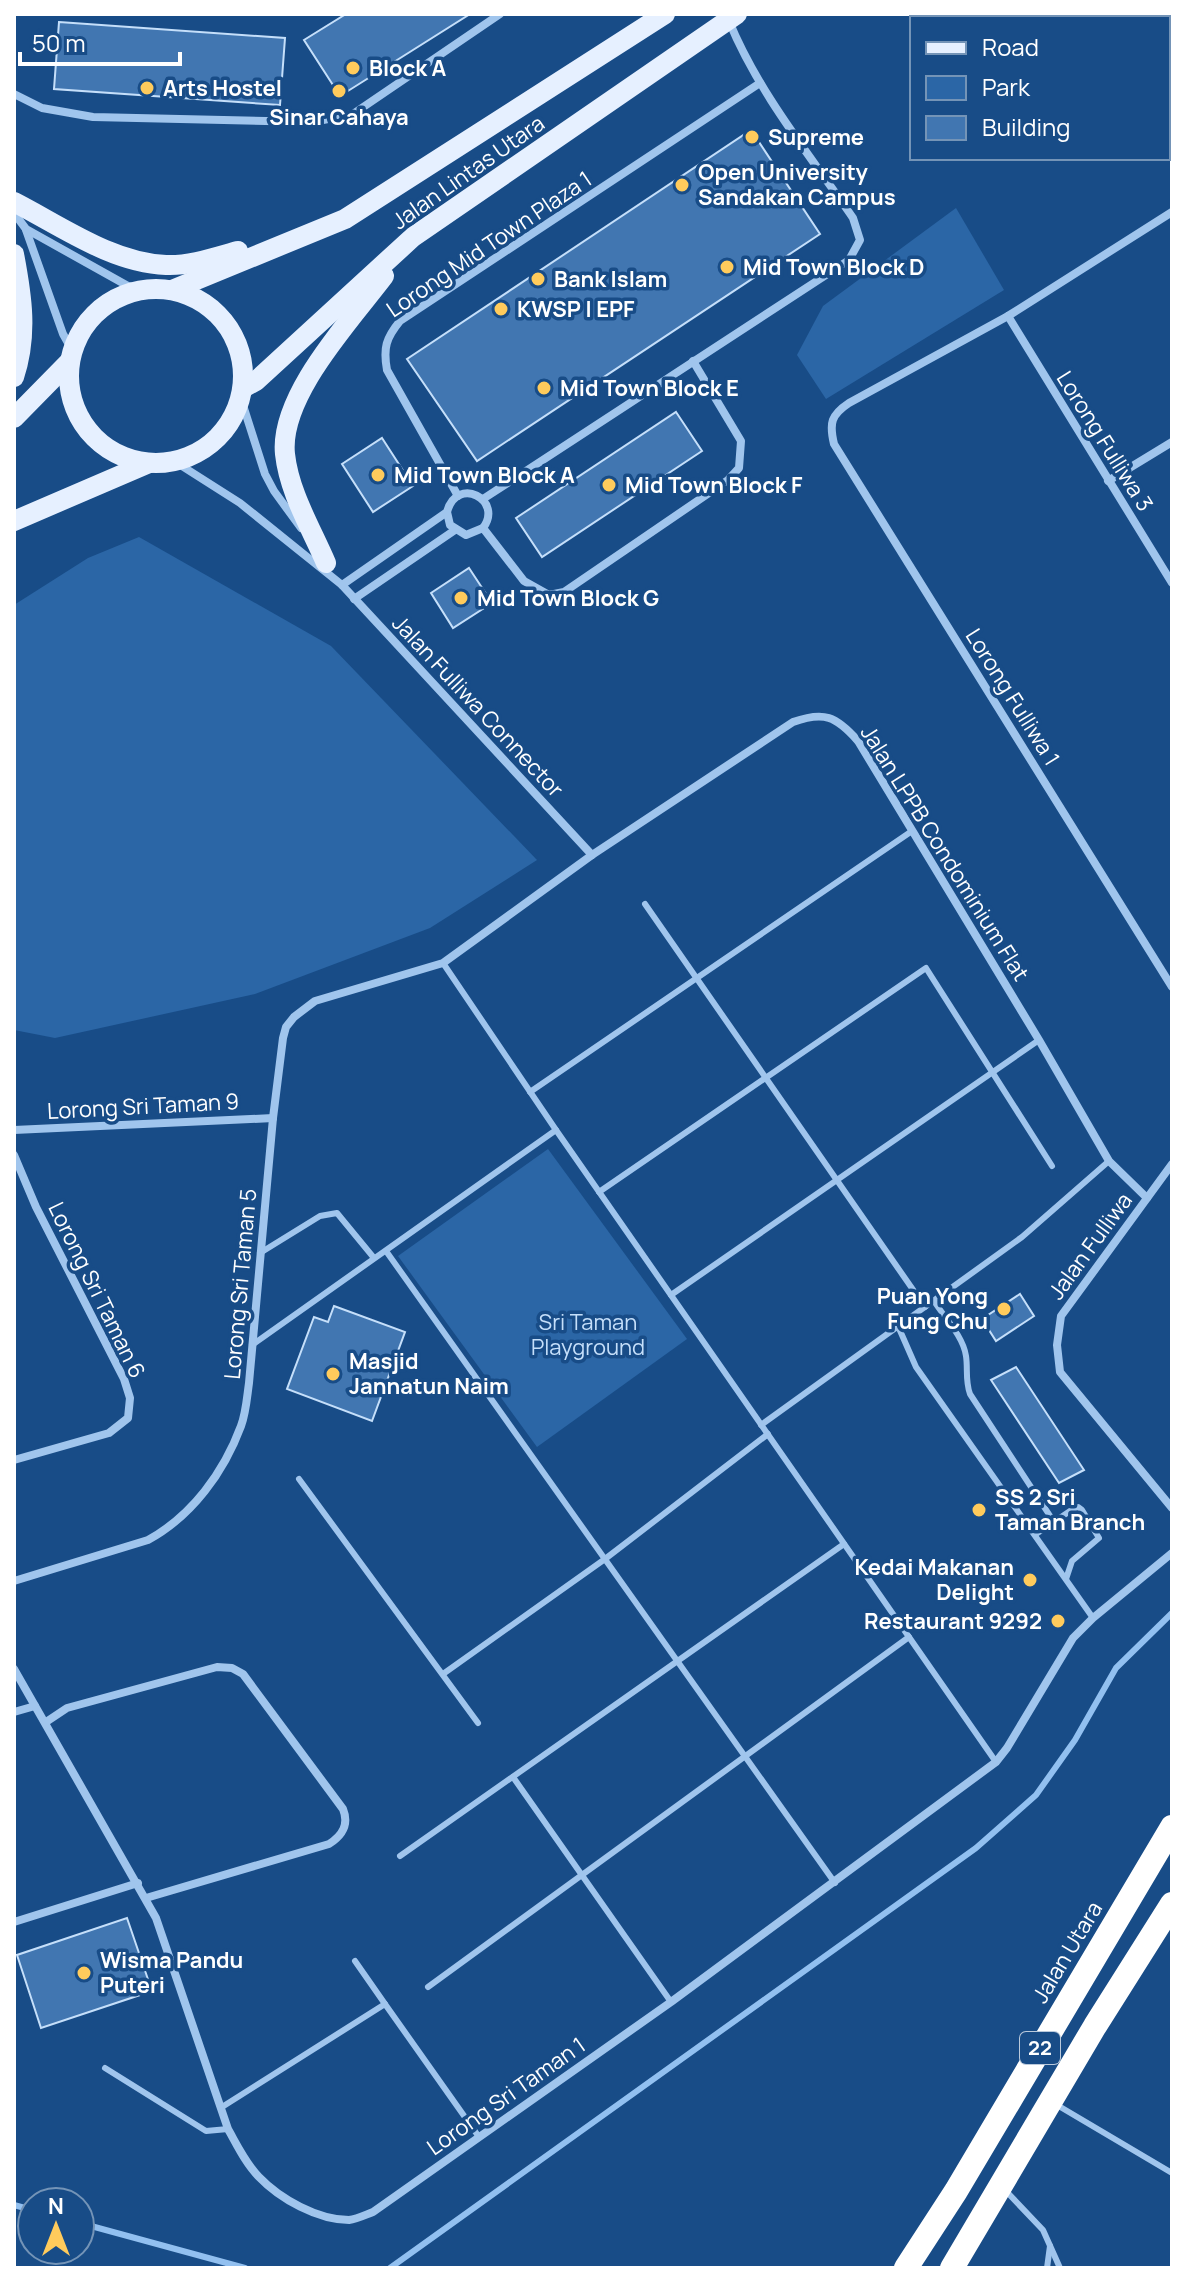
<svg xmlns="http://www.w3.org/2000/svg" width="1186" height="2282" viewBox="0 0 1186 2282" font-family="Manrope,sans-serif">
<rect width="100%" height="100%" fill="#184c87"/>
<!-- green -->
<g fill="#2b66a6">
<path d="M956,208L1004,290L826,399L797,355L823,306Z"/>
<path d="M139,537L331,646L537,860L430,928L255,994L55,1038L14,1030V605L88,558Z"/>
<path d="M548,1149L687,1339L537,1447L398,1256Z"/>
</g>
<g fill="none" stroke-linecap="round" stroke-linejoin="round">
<!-- stream -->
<g stroke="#92c0f0" stroke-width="6">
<path d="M14,2205L32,2210"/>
<path d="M80,2223L245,2268"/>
<path d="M390,2268L976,1848L1036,1795L1075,1740L1116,1668L1172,1613"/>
</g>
</g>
<!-- building -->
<g fill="#4176b1" stroke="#c5dffa" stroke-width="2">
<path d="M346,14H470L340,96L304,40Z"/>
<path d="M59,22L285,38L280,105L54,89Z"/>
<path d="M751,130L820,234L477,461L407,359Z"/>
<path d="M676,412L702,451L542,557L516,518Z"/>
<path d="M382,438L413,486L373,512L342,464Z"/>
<path d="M469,568L492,603L453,628L431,593Z"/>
<path d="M1020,1294L1034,1316L996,1341L982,1319Z"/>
<path d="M334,1306L405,1332L372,1421L287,1389L314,1317L328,1322Z"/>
<path d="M1016,1367L1084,1470L1059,1483L991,1380Z"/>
<path d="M127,1918L152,1991L41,2028L17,1955Z"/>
</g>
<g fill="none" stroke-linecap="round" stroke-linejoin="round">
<!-- lane -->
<g stroke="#a0c5ed" stroke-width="6">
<path d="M987,14L990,18"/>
<path d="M645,904L925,1307"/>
<path d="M443,963L556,1130L996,1762"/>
<path d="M530,1092L912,831"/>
<path d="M599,1192L926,968L1052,1166"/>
<path d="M386,1251L835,1883"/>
<path d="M260,1253L320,1216L337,1213L374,1258"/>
<path d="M671,1295L1039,1040"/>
<path d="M934,1301C944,1317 963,1336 966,1356C968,1369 965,1380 970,1394L1054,1522"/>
<path d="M898,1326L916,1367L1093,1618"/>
<path d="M252,1345L556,1130"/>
<path d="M761,1425L1022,1237L1109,1161"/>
<path d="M299,1479L478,1723"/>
<path d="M1036,1534L1073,1509L1078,1507L1082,1510L1099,1538L1072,1561L1066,1579"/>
<path d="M443,1674L605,1559L768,1434"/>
<path d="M513,1777L671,2002"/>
<path d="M400,1856L844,1544"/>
<path d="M355,1961L385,2004"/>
<path d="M428,1987L909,1637"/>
<path d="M105,2068L206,2131L228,2129"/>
<path d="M1057,2105L1172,2173"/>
<path d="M222,2107L385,2004L479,2137"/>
<path d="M1005,2190L1043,2230L1060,2268"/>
<path d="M1047,2268L1050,2246"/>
</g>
<!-- street -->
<g stroke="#a0c5ed" stroke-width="8">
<path d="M14,94L42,108L93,117L313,122L353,114L500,14"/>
<path d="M1172,212L1008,316L849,403C831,415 829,423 834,444L1172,987"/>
<path d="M14,213L26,229L128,286L143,289"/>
<path d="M26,230L63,334L72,350"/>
<path d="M1008,316L1172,583"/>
<path d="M241,399L265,474L274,491L301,528"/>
<path d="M174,461L240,503L342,585L592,855"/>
<path d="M1108,481L1172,442"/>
<path d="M458,496L387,370C383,348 386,338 400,321L760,83"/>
<path d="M483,499L849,260L860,240L853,218C809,154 758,92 729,21"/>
<path d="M483,528L524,581L549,595L564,592L728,480L739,468L741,441L693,361"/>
<path d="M342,585L447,512C457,475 504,500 483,528L466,535L450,525L447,512"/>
<path d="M354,599L455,530"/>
<path d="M14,1130L273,1118"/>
<path d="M14,1155L36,1207L124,1379L130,1398L128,1418L109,1433L14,1460"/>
<path d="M1172,1164L1061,1316L1057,1345L1060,1372L1172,1508"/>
<path d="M14,1581L148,1540C192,1516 224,1472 241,1426C246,1413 247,1397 249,1383L273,1118L283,1038L286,1027L294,1017L315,1001L443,963L592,855L793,722C824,711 836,716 858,741L1039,1040L1109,1161L1147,1198"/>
<path d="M14,1669L156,1918L228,2129C237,2145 246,2164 259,2177C280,2199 318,2220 349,2220C357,2219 365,2215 373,2212L671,2002L996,1762L1007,1748L1073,1638L1093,1618L1172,1553"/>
<path d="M14,1712L35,1706"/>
<path d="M46,1722L67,1708L217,1667L232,1668L243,1674L343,1809C349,1824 343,1835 329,1844L146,1898"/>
<path d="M14,1922L138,1883"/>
</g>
<!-- primary -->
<g stroke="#e6f0ff" stroke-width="20">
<path d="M14,202C61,226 112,263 166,265C190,266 216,257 238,251"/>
<path d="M14,254C22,296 28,335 14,377"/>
<circle cx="156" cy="376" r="87"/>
<path d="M172,290L345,219L665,14"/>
<path d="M243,388L256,381L413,237L737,14"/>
<path d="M14,418L69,362"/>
<path d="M14,521L149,463"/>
<path d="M326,563C311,528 289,492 285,454C279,396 350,321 384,276"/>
</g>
<!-- highway -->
<g stroke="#fff" stroke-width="24">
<path d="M906,2268L956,2191L1172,1827"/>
<path d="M952,2268L1095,2026L1172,1904"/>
</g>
</g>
<!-- markers -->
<g fill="#ffcb5c" stroke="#184c87" stroke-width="3">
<circle cx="353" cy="68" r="8"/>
<circle cx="147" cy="88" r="8"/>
<circle cx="339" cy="91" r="8"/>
<circle cx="752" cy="137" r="8"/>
<circle cx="682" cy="185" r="8"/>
<circle cx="727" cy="267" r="8"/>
<circle cx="538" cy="279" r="8"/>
<circle cx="501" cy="309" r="8"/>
<circle cx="544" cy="388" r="8"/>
<circle cx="378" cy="475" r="8"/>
<circle cx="609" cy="485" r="8"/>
<circle cx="461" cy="598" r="8"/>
<circle cx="1004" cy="1309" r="8"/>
<circle cx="333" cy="1374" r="8"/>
<circle cx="979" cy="1510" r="8"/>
<circle cx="1030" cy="1580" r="8"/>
<circle cx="1058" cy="1621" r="8"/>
<circle cx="84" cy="1973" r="8"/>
</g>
<g text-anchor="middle" stroke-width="7" stroke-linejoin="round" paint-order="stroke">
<!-- shield labels -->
<rect fill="#184c87" stroke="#bac9db" stroke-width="2" x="1020" y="2032" width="40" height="32" rx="6"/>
<g font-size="20" font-weight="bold" fill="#fff">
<text x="1040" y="2055">22</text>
</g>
<!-- poi labels -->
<g font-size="22" font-weight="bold" fill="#fff" stroke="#184c87" text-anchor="start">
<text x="369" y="76">Block A</text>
<text x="163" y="96">Arts Hostel</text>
<text x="339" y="125" text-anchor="middle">Sinar Cahaya</text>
<text x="768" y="145">Supreme</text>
<text x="698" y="180">Open University<tspan x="698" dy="25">Sandakan Campus</tspan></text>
<text x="743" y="275">Mid Town Block D</text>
<text x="554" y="287">Bank Islam</text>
<text x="517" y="317">KWSP | EPF</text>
<text x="560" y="396">Mid Town Block E</text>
<text x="394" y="483">Mid Town Block A</text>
<text x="625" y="493">Mid Town Block F</text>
<text x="477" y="606">Mid Town Block G</text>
<text x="988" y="1304" text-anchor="end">Puan Yong<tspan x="988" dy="25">Fung Chu</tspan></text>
<text x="349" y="1369">Masjid<tspan x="349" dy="25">Jannatun Naim</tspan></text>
<text x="995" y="1505">SS 2 Sri<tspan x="995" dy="25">Taman Branch</tspan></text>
<text x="1014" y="1575" text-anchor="end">Kedai Makanan<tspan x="1014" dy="25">Delight</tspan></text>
<text x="1042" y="1629" text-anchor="end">Restaurant 9292</text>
<text x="100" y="1968">Wisma Pandu<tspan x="100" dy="25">Puteri</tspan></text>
</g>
<!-- street labels -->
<g font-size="22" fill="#fff" stroke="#184c87">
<text transform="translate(468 172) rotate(-35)" y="8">Jalan Lintas Utara</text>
<text transform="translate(489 244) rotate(-34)" y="8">Lorong Mid Town Plaza 1</text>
<text transform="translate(1105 441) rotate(58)" y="8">Lorong Fulliwa 3</text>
<text transform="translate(1013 697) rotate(58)" y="8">Lorong Fulliwa 1</text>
<text transform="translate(478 706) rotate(47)" y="8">Jalan Fulliwa Connector</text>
<text transform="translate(945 853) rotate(58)" y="8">Jalan LPPB Condominium Flat</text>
<text transform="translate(143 1106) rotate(-3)" y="8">Lorong Sri Taman 9</text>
<text transform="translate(1090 1246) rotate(-54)" y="8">Jalan Fulliwa</text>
<text transform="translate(240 1284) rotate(-85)" y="8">Lorong Sri Taman 5</text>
<text transform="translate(97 1290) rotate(64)" y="8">Lorong Sri Taman 6</text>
<text transform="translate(1067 1952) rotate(-59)" y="8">Jalan Utara</text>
<text transform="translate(506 2096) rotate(-35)" y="8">Lorong Sri Taman 1</text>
</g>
<!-- park labels -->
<g font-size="22" fill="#c5dffa" stroke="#184c87">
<text x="588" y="1330">Sri Taman<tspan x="588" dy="25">Playground</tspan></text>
</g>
</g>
<!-- border -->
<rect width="1186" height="2282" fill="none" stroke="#ffffff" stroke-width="32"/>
<!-- legend -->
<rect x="910" y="16" width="260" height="144" fill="#184c87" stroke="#7494b7" stroke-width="2"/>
<rect x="926" y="42" width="40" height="12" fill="#e6f0ff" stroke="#7494b7" stroke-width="2"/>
<text x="982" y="56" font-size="24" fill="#ffffff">Road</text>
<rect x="926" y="76" width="40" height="24" fill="#2b66a6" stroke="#7494b7" stroke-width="2"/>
<text x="982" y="96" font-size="24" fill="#ffffff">Park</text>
<rect x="926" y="116" width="40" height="24" fill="#4176b1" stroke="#7494b7" stroke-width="2"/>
<text x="982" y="136" font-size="24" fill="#ffffff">Building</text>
<!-- north arrow -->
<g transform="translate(56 2226)"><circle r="38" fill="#184c87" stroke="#7494b7" stroke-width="2"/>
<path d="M0-6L14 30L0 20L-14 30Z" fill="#ffcb5c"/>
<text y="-12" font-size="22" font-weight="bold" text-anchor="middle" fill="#ffffff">N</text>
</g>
<!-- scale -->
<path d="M20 52v12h160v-12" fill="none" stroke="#ffffff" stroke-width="4"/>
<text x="32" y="52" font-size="24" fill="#ffffff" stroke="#184c87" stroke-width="6" paint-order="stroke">50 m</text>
</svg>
